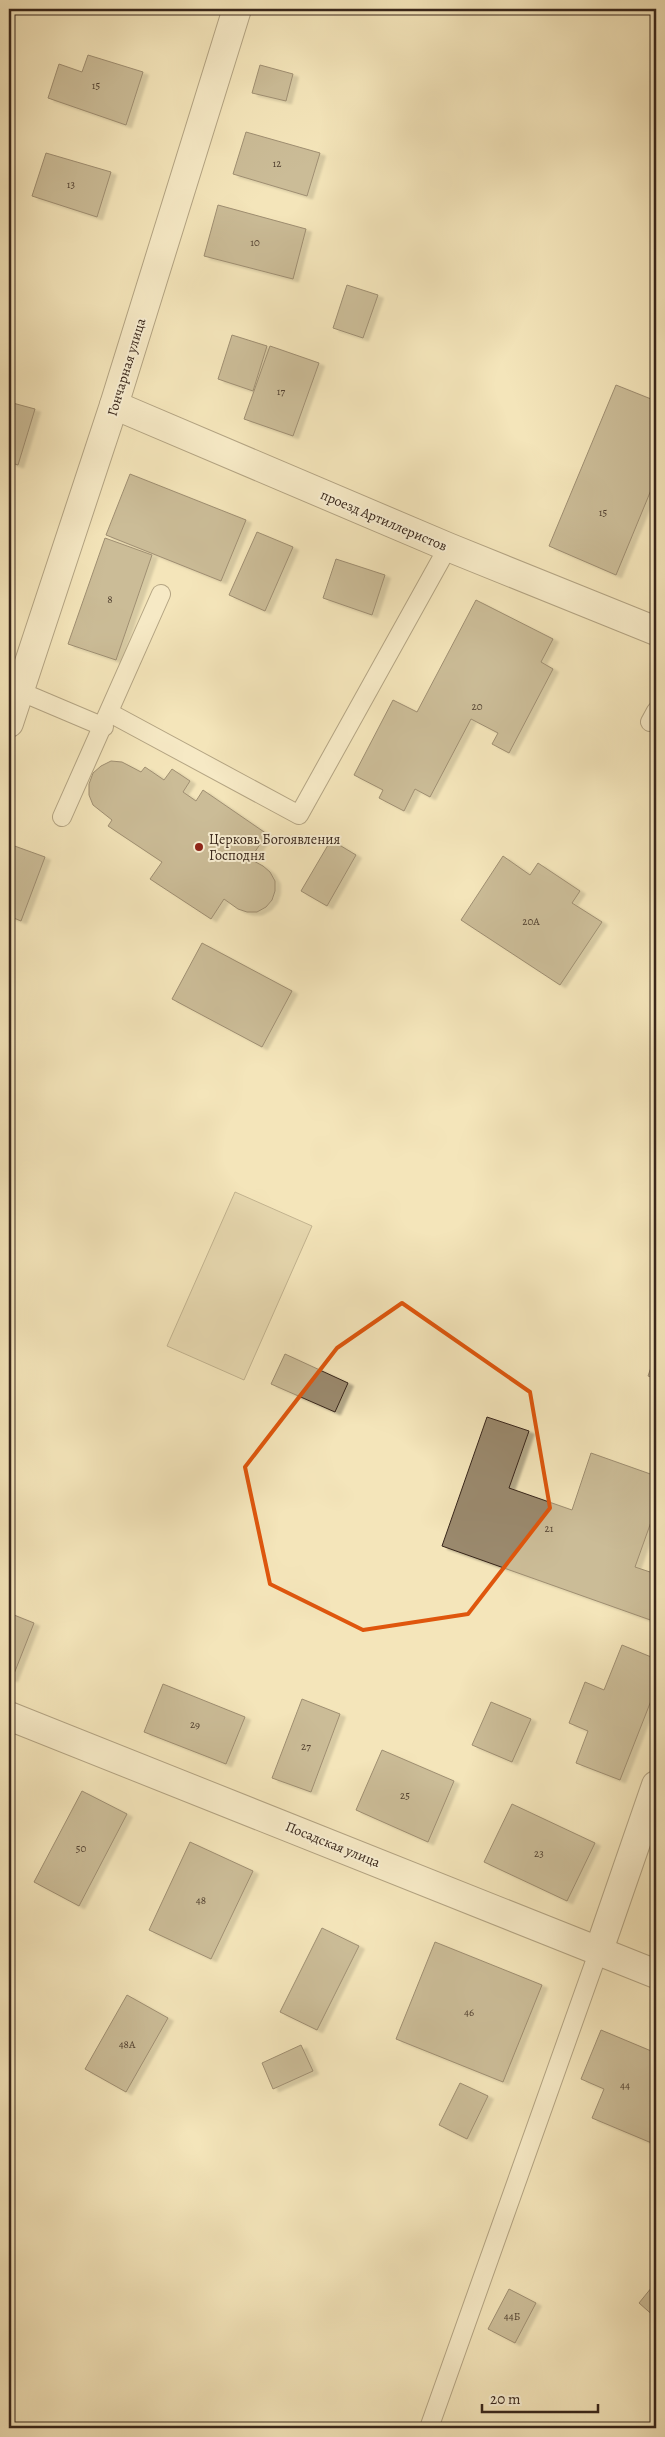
<svg xmlns="http://www.w3.org/2000/svg" width="665" height="2437" viewBox="0 0 665 2437" font-family="Alegreya,serif">
<defs>
<filter id="shadow"><feDropShadow dx="5.5" dy="3" stdDeviation="1" flood-color="#0004"/></filter>
</defs>
<rect width="100%" height="100%" fill="#f4e5ba"/>
<filter id="stains"><feTurbulence type="fractalNoise" baseFrequency=".004" numOctaves="4"/><feColorMatrix values="0 0 0 0 .2 0 0 0 0 .09 0 0 0 0 .02 0 0 0 .5 -.17"/></filter>
<radialGradient id="worn" r=".72"><stop offset=".6" stop-color="#630" stop-opacity="0"/><stop offset="1" stop-color="#630" stop-opacity=".3"/></radialGradient>
<!-- green -->
<path fill="#d4c59f" stroke="#86765c" d="M235,1192L312,1226L244,1380L167,1346Z"/>
<!-- building -->
<g fill="#9a896d" stroke="#38261a" filter="url(#shadow)">
<path d="M88,55L143,72L126,125L48,98L59,64L82,72Z"/>
<path d="M260,65L293,74L286,101L252,93Z"/>
<path d="M246,132L320,153L307,196L233,174Z"/>
<path d="M46,153L111,172L97,217L32,196Z"/>
<path d="M218,205L306,229L293,279L204,256Z"/>
<path d="M347,285L378,295L363,338L333,328Z"/>
<path d="M232,335L267,346L253,391L218,379Z"/>
<path d="M270,346L319,363L293,436L244,419Z"/>
<path d="M616,385L656,401V478L616,575L549,546Z"/>
<path d="M9,402L35,409L18,465L9,462Z"/>
<path d="M130,474L246,520L221,581L106,535Z"/>
<path d="M257,532L293,547L265,611L229,595Z"/>
<path d="M105,538L152,555L116,660L68,644Z"/>
<path d="M336,559L385,575L372,615L323,598Z"/>
<path d="M476,600L553,639L541,662L553,669L509,753L492,744L498,733L471,719L430,797L415,789L404,811L379,798L383,790L354,775L393,700L417,712Z"/>
<path d="M111,761L122,762L141,772L145,767L164,780L172,769L190,781L183,792L196,801L203,790L267,834L250,859L263,866L270,872L275,881V891L272,900L266,907L257,912H247L238,909L224,899L211,919L150,879L162,862L108,826L112,820L93,805L89,795V784L93,773L101,766Z"/>
<path d="M331,840L356,855L327,906L301,891Z"/>
<path d="M9,844L45,857L21,921L9,916Z"/>
<path d="M503,856L530,875L538,863L580,891L572,903L602,922L560,985L461,920Z"/>
<path d="M202,943L292,991L262,1047L172,999Z"/>
<path d="M656,1353V1379L648,1376Z"/>
<path d="M285,1354L348,1383L335,1412L271,1384Z"/>
<path d="M487,1417L529,1431L509,1488L572,1510L591,1453L656,1476V1508L635,1567L656,1574V1622L442,1546Z"/>
<path d="M9,1613L34,1623L12,1679L9,1678Z"/>
<path d="M622,1645L656,1659V1688L620,1780L576,1763L588,1731L569,1723L585,1682L604,1690Z"/>
<path d="M163,1684L245,1717L226,1764L144,1732Z"/>
<path d="M302,1699L340,1714L311,1792L272,1778Z"/>
<path d="M491,1702L531,1719L512,1762L472,1745Z"/>
<path d="M382,1750L454,1781L428,1842L356,1810Z"/>
<path d="M82,1791L127,1814L79,1906L34,1882Z"/>
<path d="M512,1804L595,1843L567,1901L484,1862Z"/>
<path d="M190,1842L253,1871L211,1959L149,1930Z"/>
<path d="M322,1928L359,1946L317,2030L280,2012Z"/>
<path d="M435,1942L542,1985L503,2082L396,2039Z"/>
<path d="M127,1995L168,2018L126,2092L85,2069Z"/>
<path d="M601,2030L656,2053V2067L652,2078L656,2080V2138L654,2144L592,2118L604,2089L581,2079Z"/>
<path d="M301,2045L313,2071L273,2089L262,2063Z"/>
<path d="M460,2083L488,2096L467,2139L439,2125Z"/>
<path d="M656,2282V2318L639,2303Z"/>
<path d="M509,2289L536,2303L515,2343L488,2329Z"/>
</g>
<g fill="none" stroke-linecap="round" stroke-linejoin="round">
<defs>
<g id="lane">
<path d="M19,691L104,727"/>
<path d="M110,713L299,815L448,547"/>
<path d="M650,722L656,711"/>
<path d="M62,817L161,594"/>
<path d="M429,2428L599,1950"/>
</g>
<g id="street">
<path d="M114,405L448,547L656,631"/>
<path d="M9,723L114,405L237,9"/>
<path d="M9,1716L656,1974"/>
<path d="M599,1950L656,1785"/>
</g>
</defs>
<!-- lane casing -->
<use href="#lane" stroke="#675642" stroke-width="20"/>
<!-- street casing -->
<use href="#street" stroke="#675642" stroke-width="30"/>
<!-- lane -->
<use href="#lane" stroke="#f8eed2" stroke-width="18"/>
<!-- street -->
<use href="#street" stroke="#f8eed2" stroke-width="28"/>
</g>
<!-- marked area -->
<path d="M0 0H665V2437H0ZM402,1303L530,1392L550,1508L468,1614L363,1630L270,1584L245,1467L337,1348Z" fill="#f4e5ba" fill-opacity=".55" fill-rule="evenodd"/>
<path fill="none" stroke="#df560d" stroke-width="4" stroke-linejoin="round" d="M402,1303L530,1392L550,1508L468,1614L363,1630L270,1584L245,1467L337,1348Z"/>
<!-- markers -->
<circle fill="#8f2418" stroke="#f8eed2" stroke-width="2" cx="199" cy="847" r="5"/>
<g text-anchor="middle" stroke-width="4" stroke-linejoin="round" paint-order="stroke">
<!-- number labels -->
<g font-size="11" fill="#503f2f">
<text x="96" y="89">15</text>
<text x="277" y="167">12</text>
<text x="71" y="188">13</text>
<text x="255" y="246">10</text>
<text x="281" y="395">17</text>
<text x="603" y="516">15</text>
<text x="110" y="603">8</text>
<text x="477" y="710">20</text>
<text x="531" y="925">20А</text>
<text x="549" y="1532">21</text>
<text x="195" y="1728">29</text>
<text x="306" y="1750">27</text>
<text x="405" y="1799">25</text>
<text x="81" y="1852">50</text>
<text x="539" y="1857">23</text>
<text x="201" y="1904">48</text>
<text x="469" y="2016">46</text>
<text x="127" y="2048">48А</text>
<text x="625" y="2089">44</text>
<text x="512" y="2320">44Б</text>
</g>
<!-- street labels -->
<g font-size="14" fill="#38261a" stroke="#f8eed2">
<text transform="translate(126 367) rotate(-73)" y="5">Гончарная улица</text>
<text transform="translate(384 520) rotate(23)" y="5">проезд Артиллеристов</text>
<text transform="translate(333 1844) rotate(22)" y="5">Посадская улица</text>
</g>
<!-- poi labels -->
<g font-size="14" fill="#38261a" stroke="#f8eed2" text-anchor="start">
<text x="209" y="844">Церковь Богоявления<tspan x="209" dy="16">Господня</tspan></text>
</g>
</g>
<!-- margin -->
<rect width="665" height="2437" fill="none" stroke="#f4e5ba" stroke-width="30"/>
<rect x="10" y="10" width="645" height="2417" fill="none" stroke="#38261a" stroke-width="2.5"/>
<rect x="15" y="15" width="635" height="2407" fill="none" stroke="#38261a"/>
<!-- scale -->
<path d="M482 2404v8h116v-8" fill="none" stroke="#38261a" stroke-width="2.5"/>
<text x="490" y="2404" font-size="15" fill="#38261a" stroke="#f8eed2" stroke-width="4" paint-order="stroke">20 m</text>
<rect width="100%" height="100%" filter="url(#stains)"/>
<rect width="100%" height="100%" fill="url(#worn)"/>
</svg>
